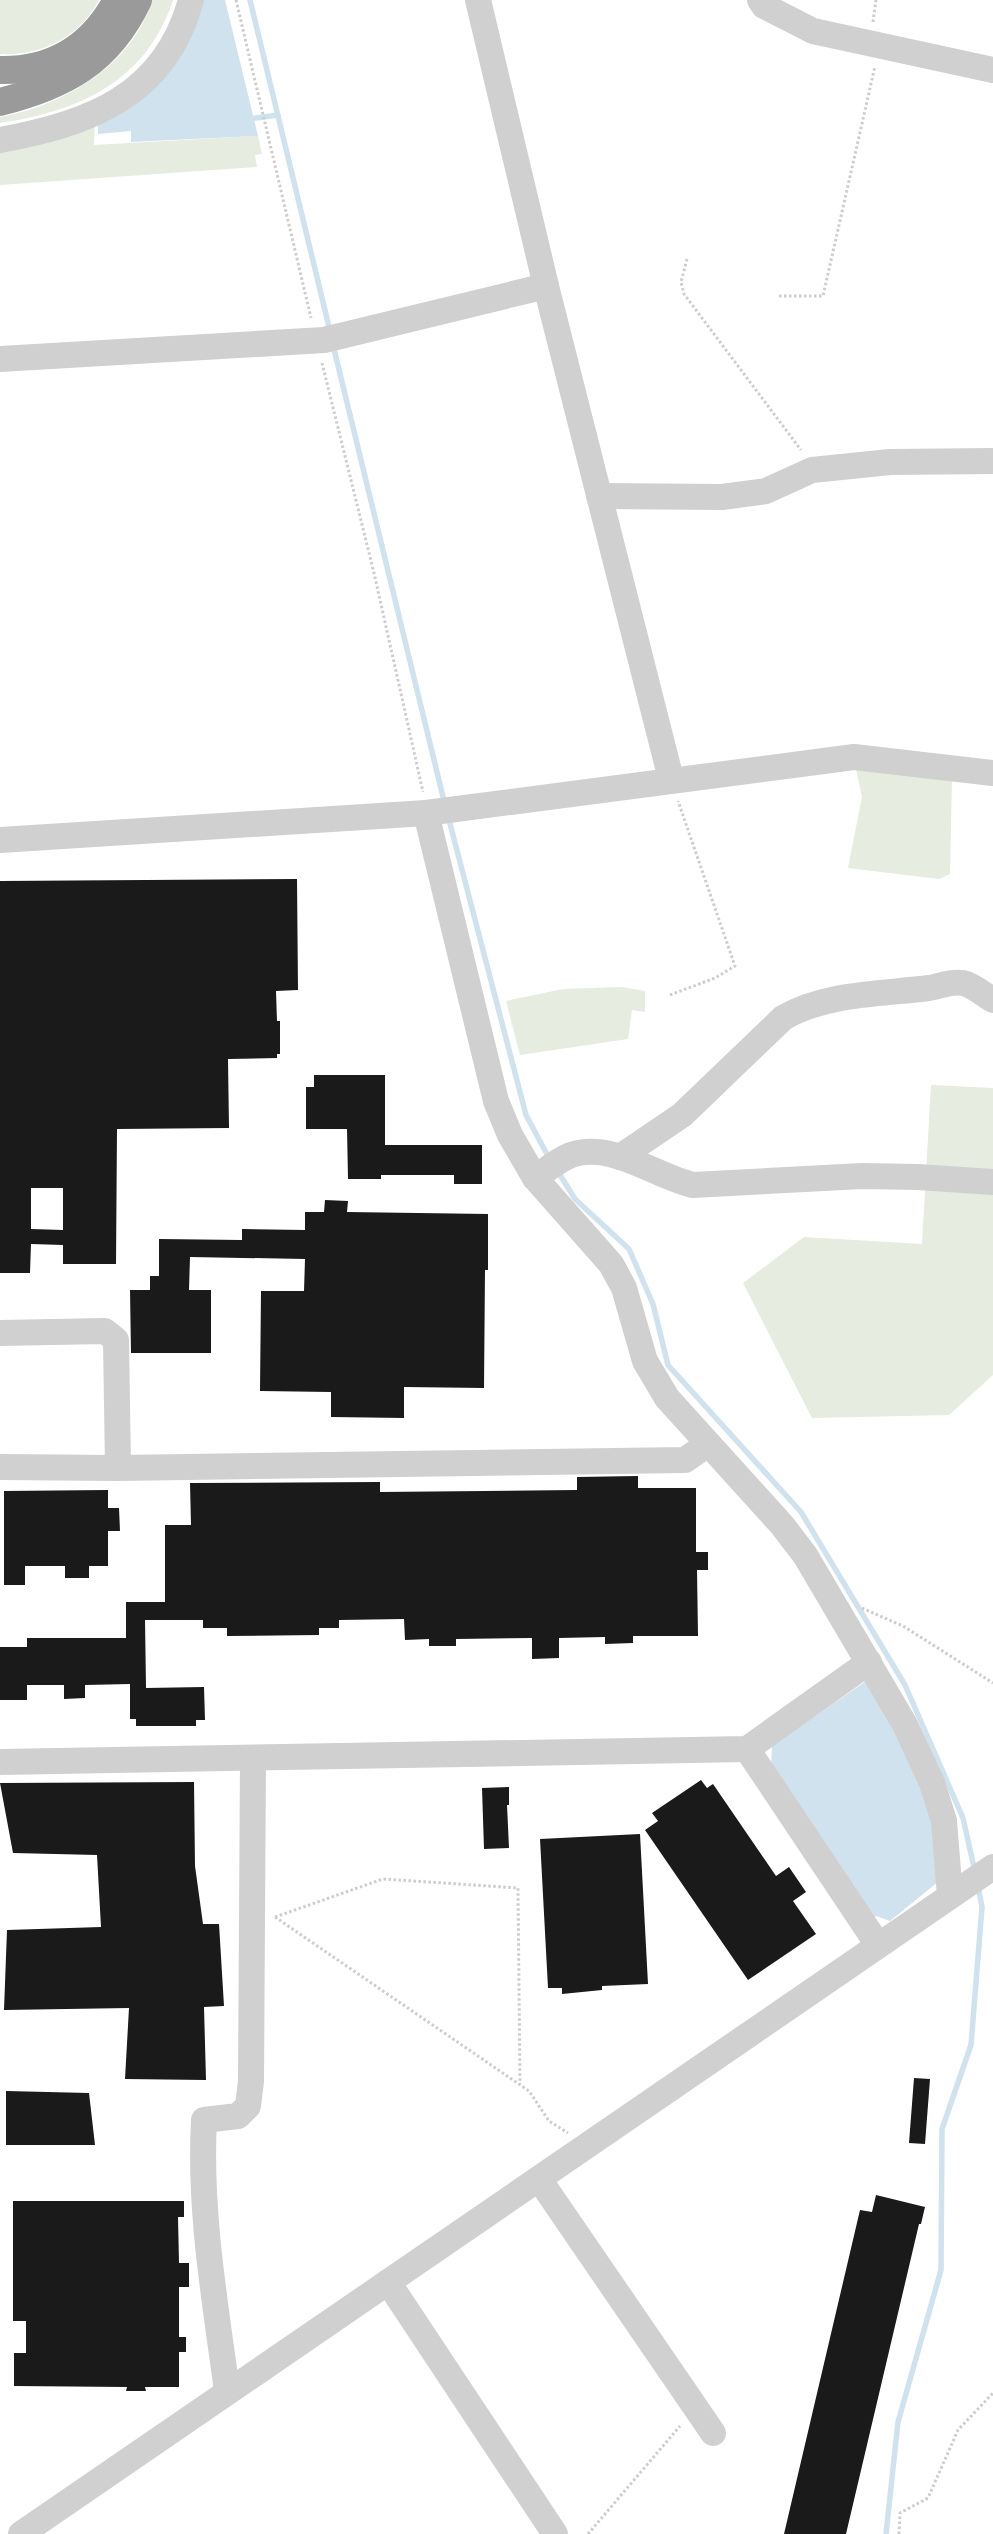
<svg xmlns="http://www.w3.org/2000/svg" width="993" height="2534" viewBox="0 0 993 2534" font-family="Lato,sans-serif">
<rect width="100%" height="100%" fill="#fff"/>
<!-- green -->
<g fill="#e6ecdf">
<path d="M0,0H99C80,37 41,56 0,54Z"/>
<path d="M152,0H173C146,82 79,111 0,123V117C63,106 133,65 152,0Z"/>
<path d="M95,123L94,145L258,136L262,154L255,155L257,167L0,185V149Z"/>
<path d="M856,769L952,780L950,874L939,879L848,868L862,797Z"/>
<path d="M622,987L645,991V1012L632,1010L628,1039L520,1055L506,1001L563,989Z"/>
<path d="M931,1085L993,1088V1375L949,1415L812,1418L743,1283L804,1237L922,1244Z"/>
</g>
<!-- water -->
<g fill="#cfe2ee">
<path d="M201,0H225L258,136L131,142V131L98,134V126Z"/>
<path d="M869,1679L937,1823L939,1881L890,1921L876,1916L873,1918L771,1766L772,1746Z"/>
</g>
<g fill="none" stroke-linecap="round" stroke-linejoin="round">
<!-- stream -->
<g stroke="#cfe2ee" stroke-width="5.5">
<path d="M250,0L330,331"/>
<path d="M248,119L278,115"/>
<path d="M333,345L445,805"/>
<path d="M448,816L526,1115L549,1158"/>
<path d="M557,1170L575,1199L629,1249L653,1304L668,1365L801,1512L905,1685L963,1818L975,1872"/>
<path d="M886,2534L898,2422L941,2270L942,2129L971,2045L982,1907L978,1886"/>
</g>
</g>
<!-- building -->
<g fill="#1a1a1a" fill-rule="evenodd">
<path d="M297,879L298,990L276,991L277,1021H280V1054H277V1058L228,1059L229,1128L117,1129L116,1264H63V1245L31,1244L30,1273H0V881ZM31,1188H63V1230L31,1229Z"/>
<path d="M314,1075H385V1145H482V1184H454V1175H381V1179H348L347,1129H306V1087H314Z"/>
<path d="M325,1200L348,1201L347,1212L488,1214V1270H485L484,1388L404,1387V1418L331,1417V1392L260,1391L261,1291H304L305,1259L190,1257L189,1290H211V1353H131L130,1290H150V1276H159V1239L242,1240V1229L305,1230V1212H324Z"/>
<path d="M638,1476V1488H696V1552H708V1570H697L698,1636H633V1643L605,1644V1637L559,1638V1658L532,1659V1638L456,1639V1646H429V1639L405,1640L404,1619L339,1620V1628H319V1635L227,1636V1628H203V1620H145L146,1688L204,1687L205,1720H196V1726H136V1719H130V1684L85,1685V1698L64,1699V1685H27V1700H0V1647H27V1638H126V1602H165V1525H191L190,1483L380,1482V1492L577,1490V1477Z"/>
<path d="M108,1490V1508H119L120,1531H108V1566H89V1578H65V1566H25V1585H4V1491Z"/>
<path d="M701,1780L707,1788L713,1784L776,1876L789,1867L806,1892L793,1901L816,1934L748,1980L645,1830L658,1821L652,1813Z"/>
<path d="M194,1782L195,1866L203,1924H219L224,2006L204,2007L206,2080L125,2079L129,2008L4,2010L7,1930L101,1927L97,1855L13,1853L0,1783Z"/>
<path d="M509,1787V1805H507L509,1848L484,1849L482,1788Z"/>
<path d="M640,1834L648,1984L602,1986V1990L562,1994V1988H548L540,1839Z"/>
<path d="M914,2078L930,2079L925,2144L909,2143Z"/>
<path d="M6,2091L89,2093L95,2145H6Z"/>
<path d="M876,2195L925,2207L921,2224H919L846,2534H784L860,2210L872,2212Z"/>
<path d="M13,2201H184V2217H178L179,2263H189V2287H179V2337H186V2352H179V2387H145L146,2391H126L127,2387L14,2386V2353H26V2321H13Z"/>
</g>
<g fill="none" stroke-linecap="round" stroke-linejoin="round">
<!-- path -->
<g stroke="#cdcdcd" stroke-width="3" stroke-dasharray="2.5 2.5" stroke-linecap="butt">
<path d="M236,0L311,318"/>
<path d="M873,22L876,0"/>
<path d="M687,259L681,282L684,294L801,450"/>
<path d="M779,296H823L875,66"/>
<path d="M322,363L374,573L423,792"/>
<path d="M670,995L715,978L735,966L678,801"/>
<path d="M862,1608L903,1626L993,1683"/>
<path d="M275,1917L383,1879L518,1888L520,2084"/>
<path d="M275,1917L529,2091L549,2121L568,2133"/>
<path d="M588,2534L680,2426"/>
<path d="M899,2534L900,2513L928,2498L958,2430L993,2393"/>
</g>
<!-- minor -->
<g stroke="#d0d0d0" stroke-width="26">
<path d="M478,0L546,286L671,779"/>
<path d="M760,0L764,6L813,31L993,70"/>
<path d="M0,140C89,124 165,96 191,0"/>
<path d="M0,359L324,340L546,286"/>
<path d="M599,496L722,497L766,491L812,470L890,462L993,461"/>
<path d="M426,813L496,1101L510,1135L535,1178L611,1264L624,1288L645,1361L667,1398L782,1525L805,1555L904,1723L932,1783L944,1821L950,1896"/>
<path d="M0,840L426,813L854,757L993,773"/>
<path d="M620,1157L682,1115L783,1018C825,993 882,994 929,988C941,986 951,981 963,983C973,985 984,995 993,1000"/>
<path d="M535,1178C546,1170 558,1160 571,1155C611,1141 655,1176 693,1185L862,1176L918,1177L993,1182"/>
<path d="M0,1333L105,1331L116,1340L118,1468"/>
<path d="M0,1467L118,1468L685,1460L708,1444"/>
<path d="M747,1749L878,1945"/>
<path d="M0,1762L747,1749L869,1662"/>
<path d="M539,2179L713,2433"/>
<path d="M388,2282L555,2534"/>
<path d="M227,2391C215,2301 199,2211 204,2120L238,2116L248,2106L251,2081L253,1758"/>
<path d="M21,2534L993,1867"/>
</g>
<!-- highway -->
<g stroke="#9a9a9a" stroke-width="28">
<path d="M0,70C52,71 92,47 117,0"/>
<path d="M0,102C64,86 109,62 138,0"/>
</g>
</g>
</svg>
